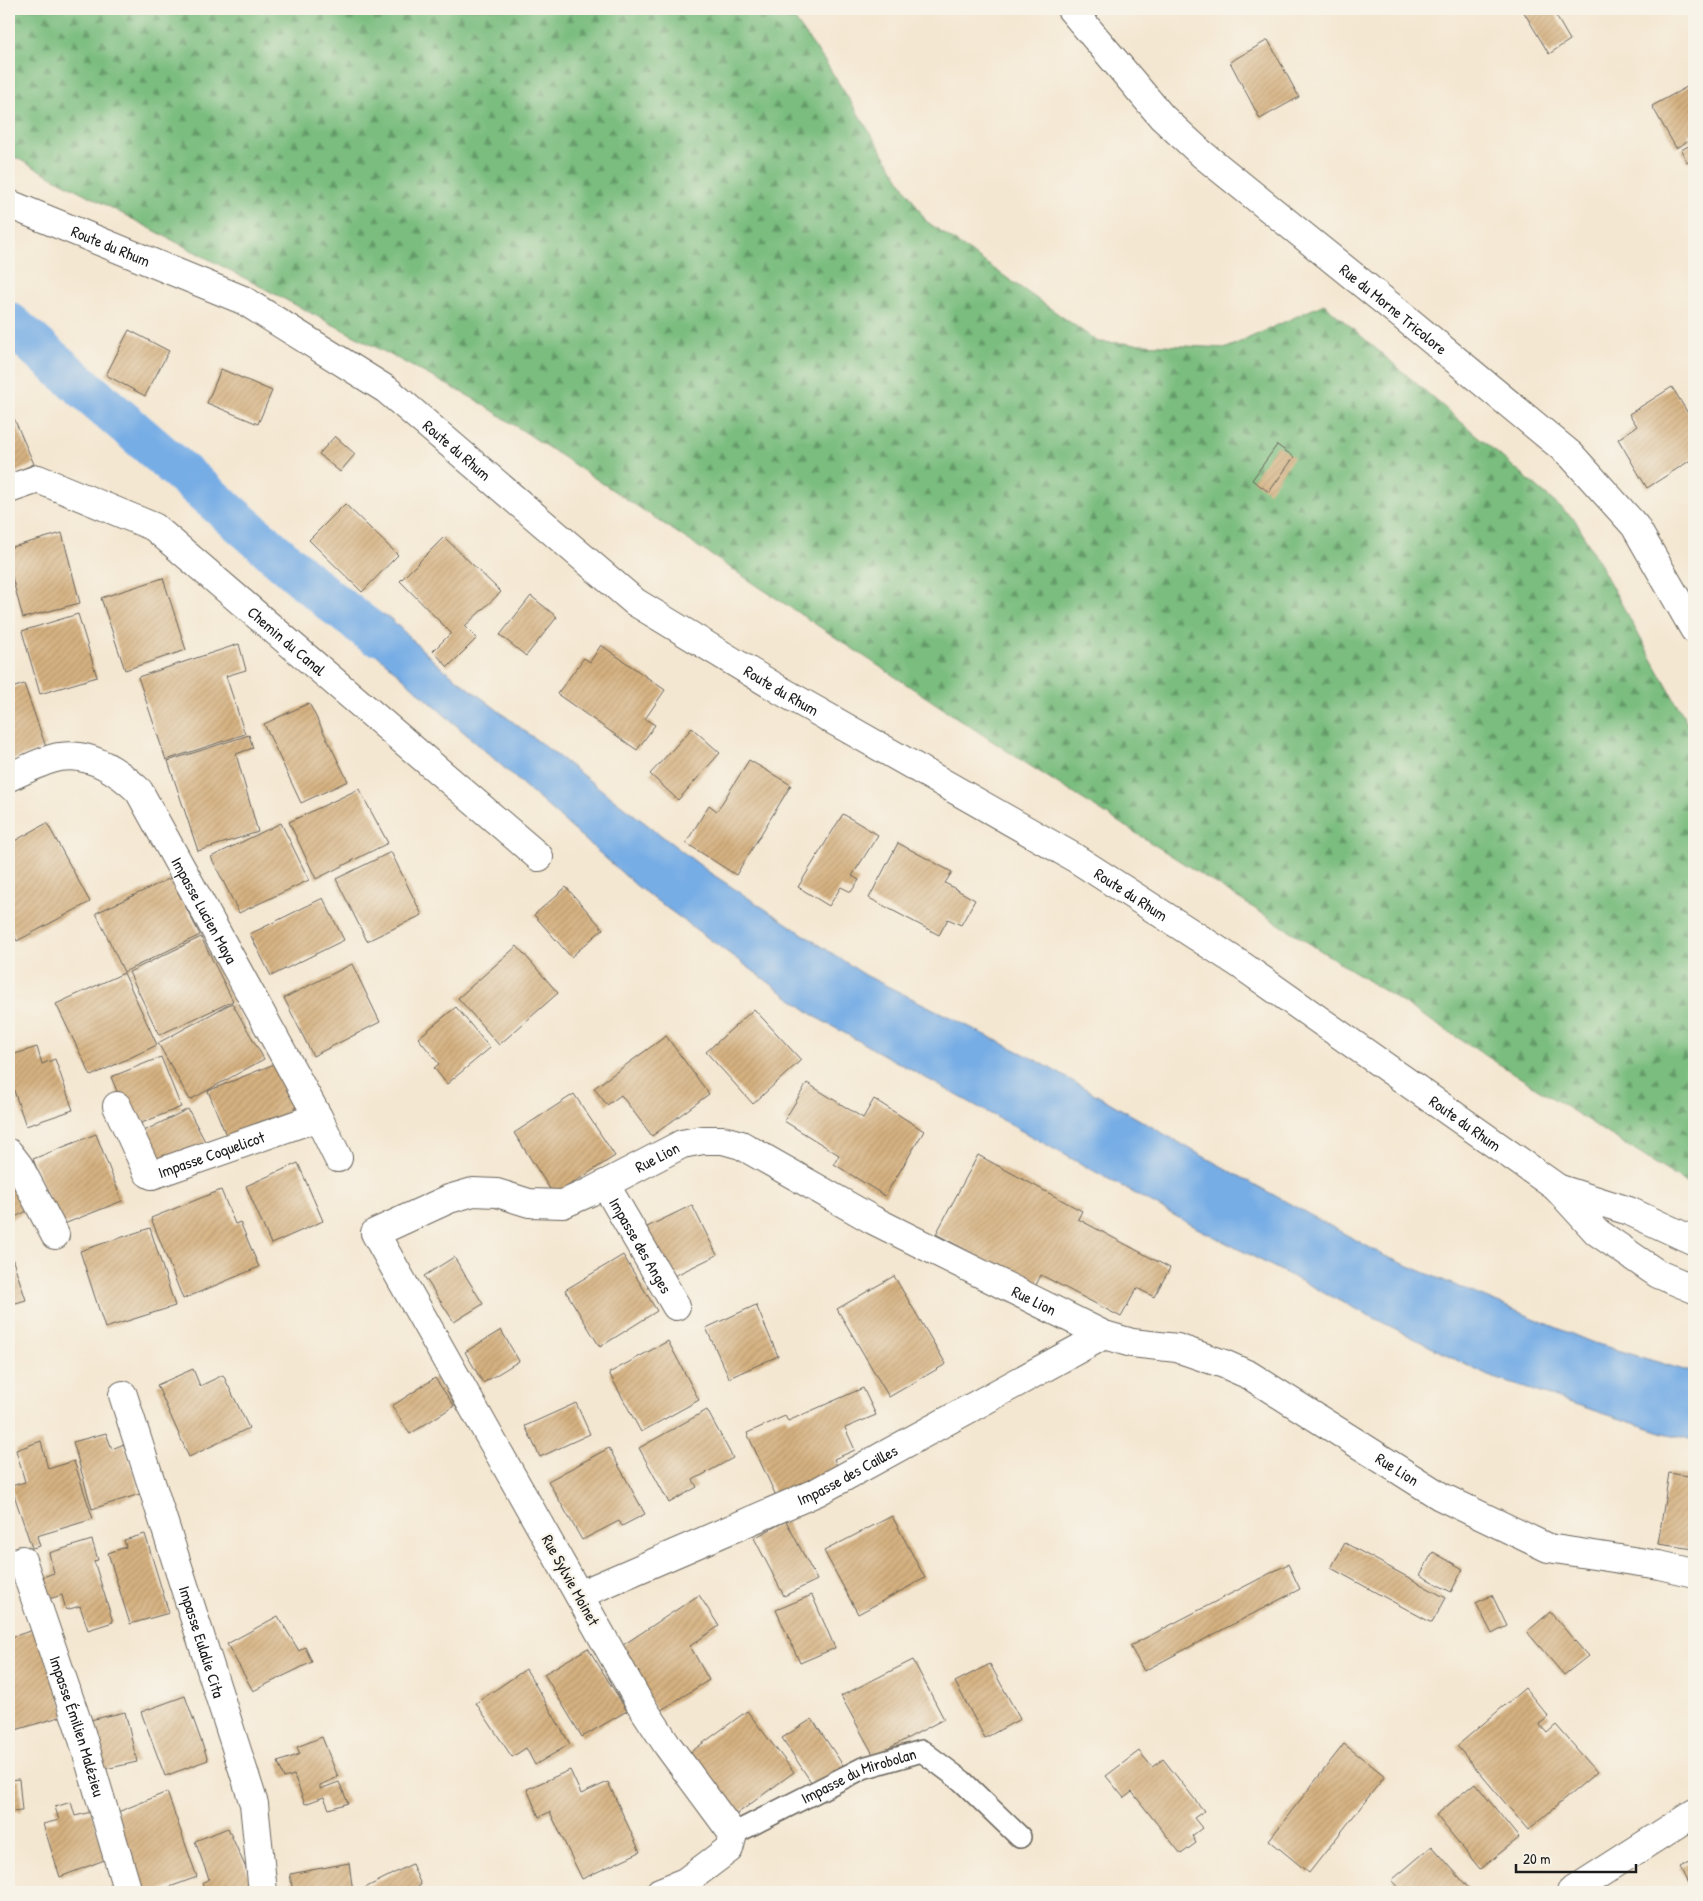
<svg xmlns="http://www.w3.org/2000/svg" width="1703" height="1901" viewBox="0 0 1703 1901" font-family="'Patrick Hand',sans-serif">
<defs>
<pattern id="forest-firs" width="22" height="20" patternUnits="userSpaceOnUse" patternTransform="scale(1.25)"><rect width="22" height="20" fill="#7abd7f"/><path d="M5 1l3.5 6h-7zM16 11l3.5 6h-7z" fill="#639967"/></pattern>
<pattern id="building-hatch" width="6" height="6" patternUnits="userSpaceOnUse" patternTransform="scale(1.25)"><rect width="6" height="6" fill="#d5b180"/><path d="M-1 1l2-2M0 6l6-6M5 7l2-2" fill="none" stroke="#b6986e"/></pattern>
</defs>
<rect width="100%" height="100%" fill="#f7f3e8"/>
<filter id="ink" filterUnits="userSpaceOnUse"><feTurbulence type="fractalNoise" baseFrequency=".02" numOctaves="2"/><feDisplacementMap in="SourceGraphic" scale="10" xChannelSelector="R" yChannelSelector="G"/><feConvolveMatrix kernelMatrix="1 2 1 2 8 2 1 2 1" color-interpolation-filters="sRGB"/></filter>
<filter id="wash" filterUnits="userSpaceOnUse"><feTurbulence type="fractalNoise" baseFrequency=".0096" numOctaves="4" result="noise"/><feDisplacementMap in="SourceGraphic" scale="20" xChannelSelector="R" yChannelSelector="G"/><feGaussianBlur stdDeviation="1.12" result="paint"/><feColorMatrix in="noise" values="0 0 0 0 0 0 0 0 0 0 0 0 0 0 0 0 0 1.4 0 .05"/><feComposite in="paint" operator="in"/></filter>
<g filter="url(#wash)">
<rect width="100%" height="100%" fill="#f4e7d1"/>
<!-- forest -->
<path fill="url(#forest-firs)" stroke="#4b6c4e" d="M9,9H787L826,63L926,221L1098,342L1227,348L1324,304L1575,520L1694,735V1188L1021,760L478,401L9,154Z"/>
<!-- water -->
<path fill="#77ade5" stroke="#4a6480" d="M328,599L363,605L390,618L436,663L709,872L865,975L1036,1060L1199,1154L1385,1256L1591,1342L1694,1373V1440L1664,1433L1488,1376L1199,1229L819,1019L638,887L357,637Z"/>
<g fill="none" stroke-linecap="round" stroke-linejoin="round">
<!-- canal -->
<path stroke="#77ade5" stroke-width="42" d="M9,323L328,599L374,634"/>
</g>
<g id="blocks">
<!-- building -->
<g fill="url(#building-hatch)">
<path d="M1522,9H1552L1570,40L1549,54Z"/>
<path d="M1268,40L1299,97L1260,119L1230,62Z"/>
<path d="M1694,83V132L1688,135L1690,140L1676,148L1652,106Z"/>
<path d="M1694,143V159L1687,162L1681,150Z"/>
<path d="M129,330L169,351L145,396L106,375Z"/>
<path d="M221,369L272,391L258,424L207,403Z"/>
<path d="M1672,387L1694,423V458L1647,488L1618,439L1637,426L1629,414Z"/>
<path d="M9,407L34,464L9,475Z"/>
<path d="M335,436L355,454L340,472L319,454Z"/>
<path d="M1277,445L1294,457L1269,492L1252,480Z"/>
<path d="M345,504L398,555L362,592L309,540Z"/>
<path d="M62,533L80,603L23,618L9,566V548Z"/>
<path d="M444,537L501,592L465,626L477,638L448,667L433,651L451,633L400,581Z"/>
<path d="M163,578L186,650L125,670L101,598Z"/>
<path d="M531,596L557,617L526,656L500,635Z"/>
<path d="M78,614L97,677L40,694L22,631Z"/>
<path d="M239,644L246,670L226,676L245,734L166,760L138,677Z"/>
<path d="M601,645L665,690L645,719L655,725L637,750L557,694L584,658L590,662Z"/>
<path d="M24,684L46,747L9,761V689Z"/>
<path d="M309,703L348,781L301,803L264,724Z"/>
<path d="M692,728L720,753L678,800L650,774Z"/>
<path d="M249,735L253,748L236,754L258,832L198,851L168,761Z"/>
<path d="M749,760L791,785L736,875L686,843L709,805L717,811Z"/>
<path d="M359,789L388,843L316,879L289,822Z"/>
<path d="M843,814L878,835L852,876L859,880L851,892L841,887L829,906L798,887Z"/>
<path d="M47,823L90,902L17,941L9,926V844Z"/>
<path d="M281,823L309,880L239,913L211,857Z"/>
<path d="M898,843L952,872L945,883L975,900L961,925L948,919L939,935L869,898Z"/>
<path d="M391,852L422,915L367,941L336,879Z"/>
<path d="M171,878L200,935L124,972L96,913Z"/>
<path d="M566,887L603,929L571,957L534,915Z"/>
<path d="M323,898L344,940L271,976L250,934Z"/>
<path d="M201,937L233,1001L159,1035L129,972Z"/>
<path d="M517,946L558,993L499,1045L458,998Z"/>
<path d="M352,964L380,1022L313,1056L284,998Z"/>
<path d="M124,973L157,1045L91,1076L56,1004Z"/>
<path d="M232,1003L264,1059L190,1100L158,1043Z"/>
<path d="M456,1007L490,1048L447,1084L434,1068L439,1064L418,1038Z"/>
<path d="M754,1009L801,1060L753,1104L706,1052Z"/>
<path d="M666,1036L709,1094L652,1136L621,1095L607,1105L594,1088Z"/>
<path d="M37,1047L42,1064L55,1059L73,1110L26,1126L9,1076V1056Z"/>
<path d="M161,1057L181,1107L132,1127L111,1077Z"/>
<path d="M284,1060L302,1104L294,1108L298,1117L230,1145L208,1091Z"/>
<path d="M807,1083L863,1118L874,1099L924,1131L885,1196L834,1164L839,1155L784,1121Z"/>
<path d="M574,1094L615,1156L554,1195L514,1133Z"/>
<path d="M188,1109L207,1145L158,1169L140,1133Z"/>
<path d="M96,1134L122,1201L59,1226L33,1159Z"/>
<path d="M978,1155L1082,1211L1078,1219L1170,1268L1154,1297L1137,1288L1121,1317L1041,1275L1035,1287L936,1234Z"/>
<path d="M298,1163L323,1221L271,1244L246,1186Z"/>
<path d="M15,1175L31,1209L9,1220V1178Z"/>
<path d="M221,1190L235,1224L240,1222L259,1267L183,1299L151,1218Z"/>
<path d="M692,1205L717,1255L670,1278L645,1228Z"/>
<path d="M150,1228L175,1306L105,1328L80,1251Z"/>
<path d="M9,1249L26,1300L9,1305Z"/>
<path d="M623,1255L657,1311L600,1347L565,1290Z"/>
<path d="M454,1257L483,1304L454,1322L424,1276Z"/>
<path d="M894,1276L946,1364L889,1397L837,1309Z"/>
<path d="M756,1305L778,1356L729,1378L706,1328Z"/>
<path d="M501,1330L519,1361L483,1383L465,1352Z"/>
<path d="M668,1341L699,1400L641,1432L609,1373Z"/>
<path d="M193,1369L200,1386L223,1375L249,1428L189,1457L157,1385Z"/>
<path d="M435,1378L454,1406L410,1434L392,1406Z"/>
<path d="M863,1388L876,1415L845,1428L855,1450L834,1459L839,1471L777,1498L747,1433L785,1416L788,1421Z"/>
<path d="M576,1403L590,1434L540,1457L525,1426Z"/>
<path d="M707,1410L733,1458L693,1480L697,1487L669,1503L639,1448Z"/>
<path d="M106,1433L112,1449L124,1444L140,1494L92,1509L73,1442Z"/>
<path d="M41,1441L48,1469L74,1461L93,1519L37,1536L40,1546L32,1548L11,1486L25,1482L16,1450Z"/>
<path d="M609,1448L645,1514L622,1526L619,1521L582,1540L548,1481Z"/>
<path d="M1669,1473L1694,1477V1549L1658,1544Z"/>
<path d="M892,1516L925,1578L858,1614L824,1551Z"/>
<path d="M786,1521L817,1580L784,1596L754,1538Z"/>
<path d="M145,1534L169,1613L130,1624L108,1553L126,1547L124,1540Z"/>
<path d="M92,1540L98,1560L94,1561L113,1622L88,1630L80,1606L66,1610L62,1595L49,1599L43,1577L54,1573L49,1553Z"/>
<path d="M1345,1543L1446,1598L1432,1623L1331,1568Z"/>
<path d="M1433,1552L1463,1569L1451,1592L1420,1575Z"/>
<path d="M1288,1564L1300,1589L1144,1671L1130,1646Z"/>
<path d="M699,1595L719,1626L690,1646L709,1680L658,1712L617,1649Z"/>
<path d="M812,1595L835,1648L800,1663L776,1610Z"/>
<path d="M1492,1595L1507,1626L1492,1634L1476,1603Z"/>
<path d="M1550,1612L1588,1656L1564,1675L1527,1632Z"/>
<path d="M278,1616L299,1651L305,1647L312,1662L253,1691L227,1644Z"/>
<path d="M36,1629L66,1715L9,1732V1638Z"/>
<path d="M588,1648L627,1711L582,1737L544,1674Z"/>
<path d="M913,1660L944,1719L874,1756L841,1696Z"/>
<path d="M990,1664L1020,1719L985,1738L955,1682Z"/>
<path d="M526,1669L570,1744L535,1765L526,1748L512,1757L476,1703Z"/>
<path d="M1525,1688L1549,1717L1539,1724L1547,1733L1556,1725L1597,1772L1528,1830L1457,1746Z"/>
<path d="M185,1696L208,1760L165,1776L141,1712Z"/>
<path d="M747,1711L794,1772L734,1816L688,1754Z"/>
<path d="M125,1712L137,1762L101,1770L90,1720Z"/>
<path d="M812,1719L847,1771L817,1791L782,1738Z"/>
<path d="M322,1737L338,1777L320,1785V1789L339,1782L348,1803L329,1809L324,1797L305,1804L294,1775L284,1778L278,1762L300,1754L297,1747Z"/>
<path d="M1344,1744L1385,1776L1309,1873L1269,1840Z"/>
<path d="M1139,1751L1152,1767L1163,1759L1204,1811L1194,1818L1202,1828L1192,1836L1196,1843L1181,1854L1132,1792L1124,1798L1106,1776Z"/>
<path d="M570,1770L581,1794L608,1782L640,1852L582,1879L550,1812L539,1817L527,1789Z"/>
<path d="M19,1779L22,1811L9,1812V1780Z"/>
<path d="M1475,1783L1519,1838L1480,1869L1436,1815Z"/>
<path d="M167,1792L197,1877L156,1892H141L113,1814Z"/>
<path d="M71,1802L75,1816L91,1812L107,1859L60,1877L43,1824L59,1820L55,1807Z"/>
<path d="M228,1828L253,1884L229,1892H206L202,1883L209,1879L195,1841Z"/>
<path d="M1432,1846L1447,1863L1472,1892H1403L1392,1880Z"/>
<path d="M1694,1860V1892H1692L1680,1867Z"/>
<path d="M349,1863L353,1892H293L290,1874Z"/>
<path d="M412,1864L421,1885L408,1892H364L363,1889Z"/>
</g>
</g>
</g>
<g filter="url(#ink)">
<use href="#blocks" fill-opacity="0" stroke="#68635b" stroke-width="1"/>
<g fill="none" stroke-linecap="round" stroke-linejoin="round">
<defs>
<g id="lane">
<path id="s1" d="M733,1834L863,1768L922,1751L962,1781L1020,1837"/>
</g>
<g id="street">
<path id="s2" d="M1071,9L1162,117L1202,154L1399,313L1571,455L1635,526L1694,629"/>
<path id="s3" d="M9,489L38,479L154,527L539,857"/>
<path id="s4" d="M9,777C24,771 44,759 60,757C90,752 118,771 139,791L318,1117L338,1158"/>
<path id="s5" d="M117,1106L148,1173L152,1175L318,1117"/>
<path d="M9,1153L19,1166L55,1235"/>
<path id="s6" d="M605,1184L676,1306"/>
<path id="s7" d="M123,1395L254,1804L263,1892"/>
<path id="s8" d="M22,1560L81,1733L128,1892"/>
<path id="s9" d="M579,1595L817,1492L1104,1335"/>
<path id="s10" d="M660,1892L685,1882L729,1849L733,1834L668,1746L639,1702L375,1233L449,1199L473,1192L497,1193L529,1203L563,1204L590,1192L682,1144L703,1140H723L741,1145L873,1220L1104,1335L1132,1343L1177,1348L1224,1364L1249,1375L1440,1496L1548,1548L1659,1565L1694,1573"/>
</g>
<g id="secondary">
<path id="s11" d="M9,204L243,300L387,390L635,602L780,690L1075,858L1241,965L1556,1187L1597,1232L1658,1274L1694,1289"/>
<path d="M1557,1188L1629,1211L1694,1241"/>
<path d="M1571,1892L1694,1813"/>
</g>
</defs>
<!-- lane casing -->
<use href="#lane" stroke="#68635b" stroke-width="24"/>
<!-- street casing -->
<use href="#street" stroke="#68635b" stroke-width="30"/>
<!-- secondary casing -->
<use href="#secondary" stroke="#68635b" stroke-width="30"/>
<!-- lane -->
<use href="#lane" stroke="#fff" stroke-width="21"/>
<!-- street -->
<use href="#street" stroke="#fff" stroke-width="28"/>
<!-- secondary -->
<use href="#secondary" stroke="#fff" stroke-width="28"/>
</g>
</g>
<g text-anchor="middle" stroke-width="4.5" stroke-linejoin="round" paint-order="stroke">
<!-- street labels -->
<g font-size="16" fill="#1c1c1c" stroke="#f7f3e8">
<text dy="6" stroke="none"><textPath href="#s11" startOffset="110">Route du Rhum</textPath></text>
<text dy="6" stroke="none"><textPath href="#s2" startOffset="442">Rue du Morne Tricolore</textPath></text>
<text dy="6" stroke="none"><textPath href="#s11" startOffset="515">Route du Rhum</textPath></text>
<text dy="6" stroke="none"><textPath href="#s3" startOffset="331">Chemin du Canal</textPath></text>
<text dy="6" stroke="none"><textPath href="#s11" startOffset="920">Route du Rhum</textPath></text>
<text dy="6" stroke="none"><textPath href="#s11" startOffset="1325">Route du Rhum</textPath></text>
<text dy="6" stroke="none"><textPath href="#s4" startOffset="280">Impasse Lucien Maya</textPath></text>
<text dy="6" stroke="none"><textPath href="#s11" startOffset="1730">Route du Rhum</textPath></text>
<text dy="6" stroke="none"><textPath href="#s5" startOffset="141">Impasse Coquelicot</textPath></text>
<text dy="6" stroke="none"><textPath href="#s10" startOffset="1101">Rue Lion</textPath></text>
<text dy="6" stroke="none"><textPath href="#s6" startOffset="71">Impasse des Anges</textPath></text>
<text dy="6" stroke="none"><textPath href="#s10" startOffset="1521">Rue Lion</textPath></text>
<text dy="6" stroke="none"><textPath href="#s10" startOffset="1926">Rue Lion</textPath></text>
<text dy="6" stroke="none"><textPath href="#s9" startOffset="294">Impasse des Cailles</textPath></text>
<text transform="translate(571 1580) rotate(61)" y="6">Rue Sylvie Moinet</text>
<text dy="6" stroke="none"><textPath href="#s7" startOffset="259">Impasse Eulalie Cita</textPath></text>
<text dy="6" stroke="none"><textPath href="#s8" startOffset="175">Impasse Émilien Malézieu</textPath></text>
<text dy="6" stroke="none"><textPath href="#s1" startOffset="139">Impasse du Mirobolan</textPath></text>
</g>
</g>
<!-- margin -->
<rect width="1703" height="1901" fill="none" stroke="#f7f3e8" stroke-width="30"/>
<!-- scale -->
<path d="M1516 1864v8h120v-8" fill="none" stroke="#1c1c1c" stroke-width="2.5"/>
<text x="1523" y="1864" font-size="15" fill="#1c1c1c" stroke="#f7f3e8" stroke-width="4" paint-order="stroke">20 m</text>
</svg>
